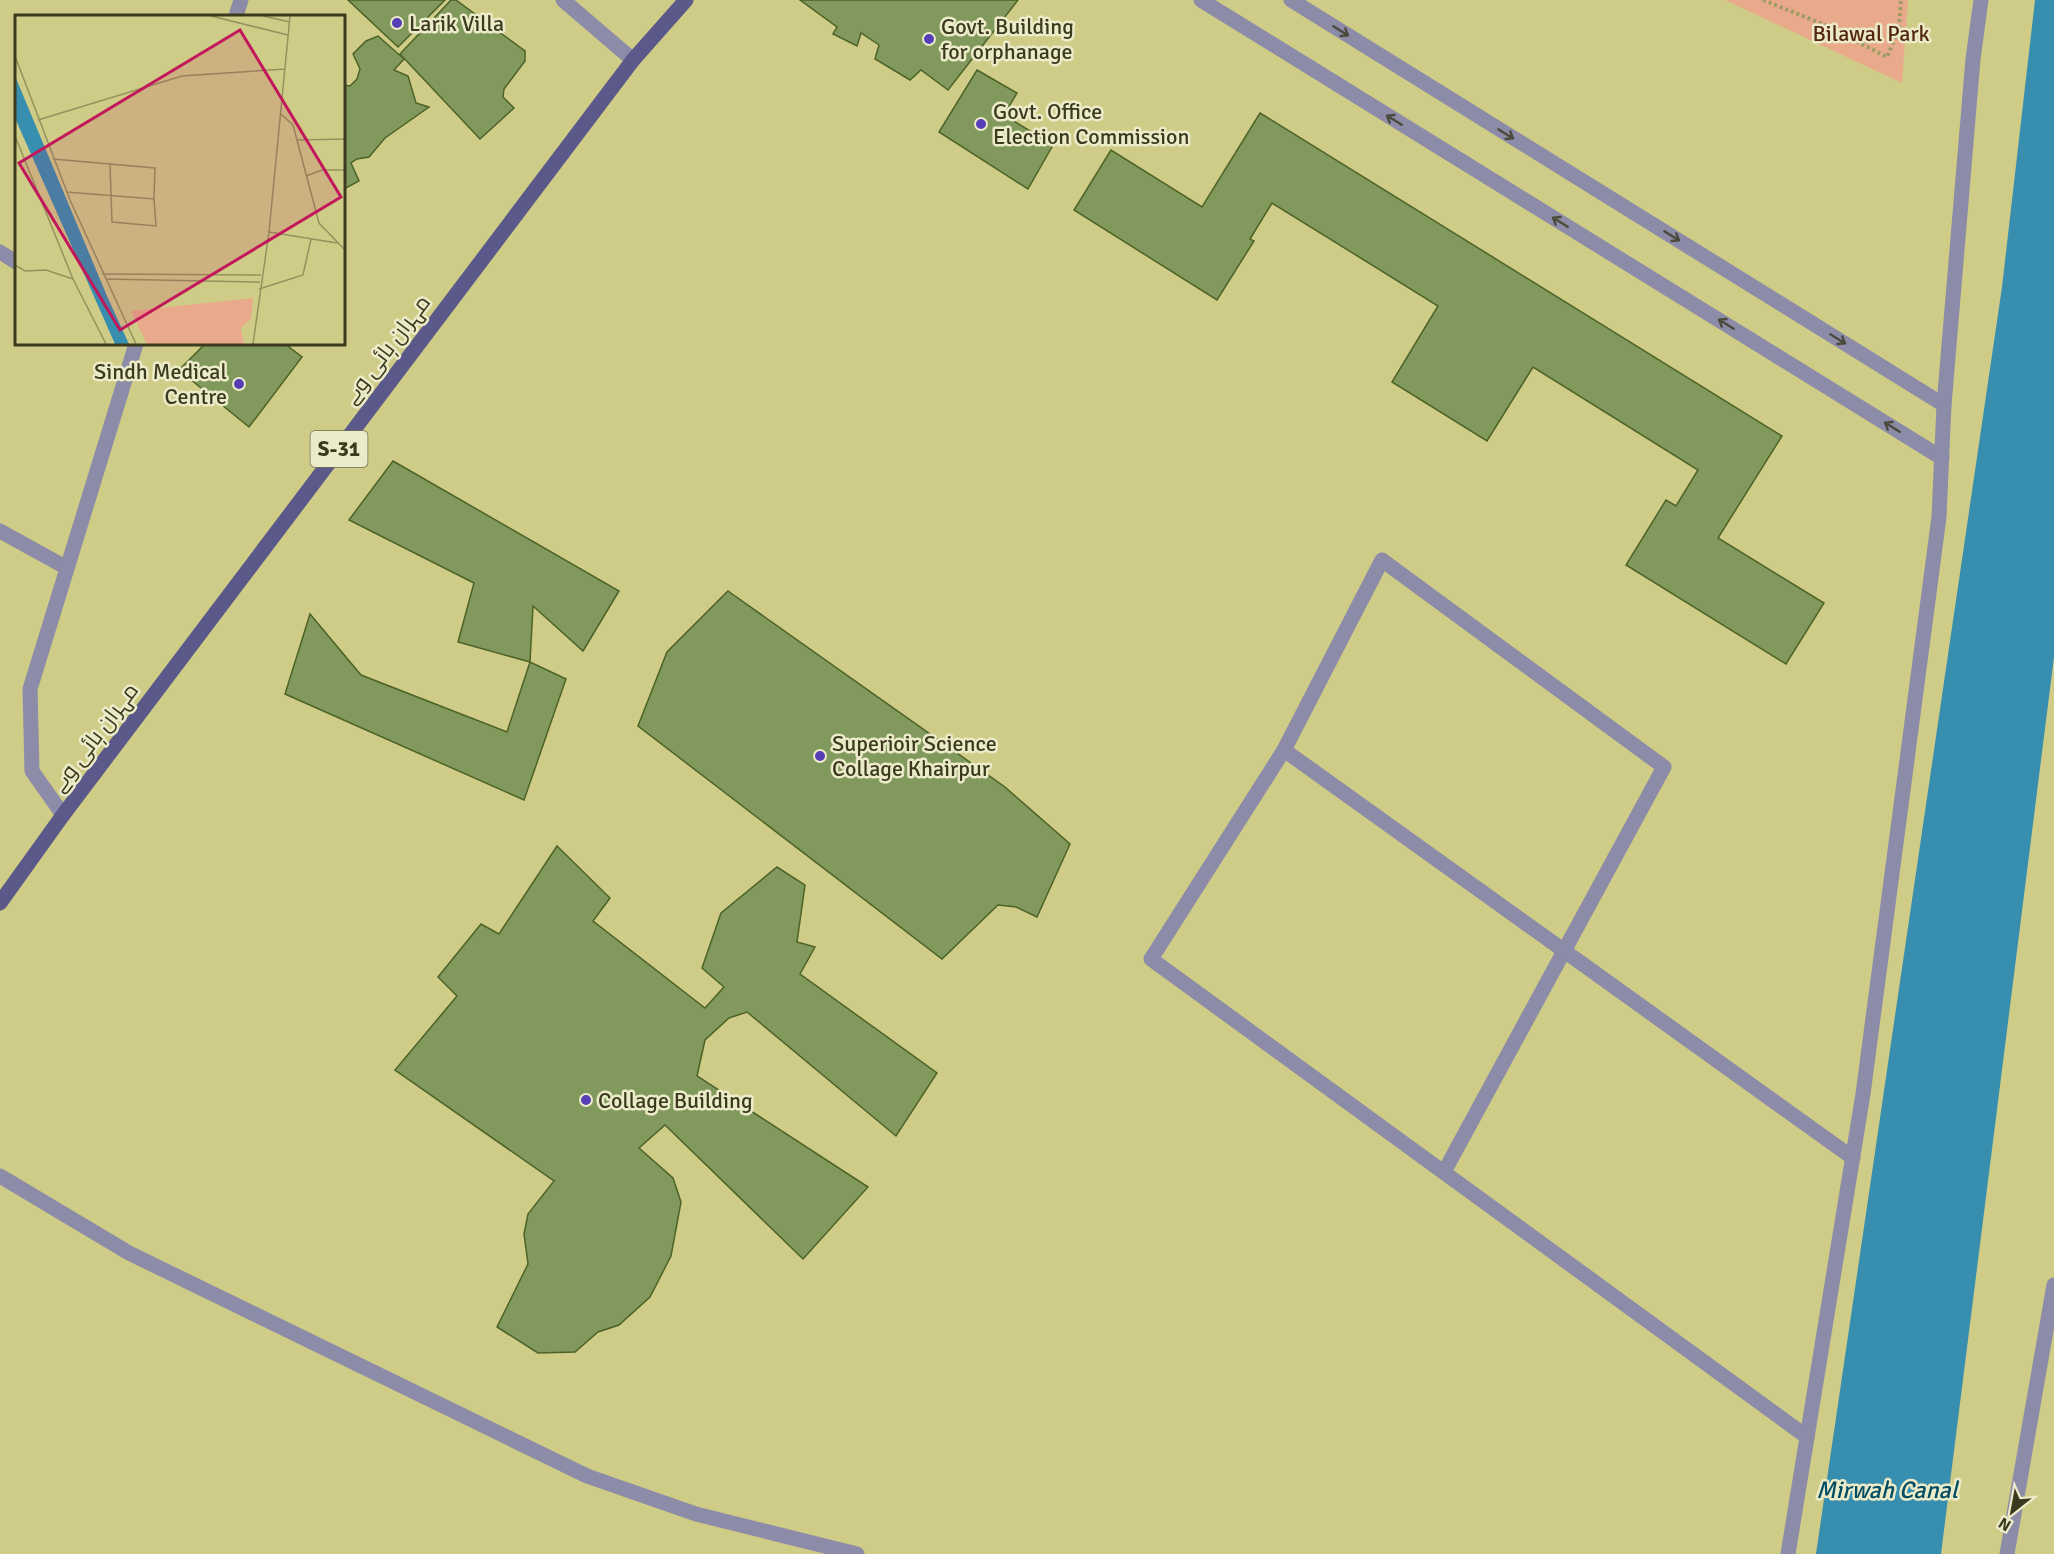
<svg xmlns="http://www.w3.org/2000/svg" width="2054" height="1554" viewBox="0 0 2054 1554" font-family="Signika,Cairo,sans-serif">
<rect width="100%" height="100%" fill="#cfcc87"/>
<!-- green -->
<path fill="#e9aa8c" d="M1725,0H1908L1902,83Z"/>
<!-- water -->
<path fill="#378eae" d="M2035,0H2054V657L1941,1554H1816L2002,287Z"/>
<!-- building -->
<g fill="#81995c" stroke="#4d6227" stroke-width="1.5">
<path d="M348,0H445L398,47Z"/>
<path d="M451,0H456L525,51V61L504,89L503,97L514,108L480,139L400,54Z"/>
<path d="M800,0H1018L948,90L921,70L910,80L875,59L879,45L861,33L857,46L833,34L837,27Z"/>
<path d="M378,36L404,59L394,70L408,76L416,103L429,107L385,138L369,157L357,159L351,163L359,181L344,189V85L350,86L357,79L360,69L353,54L366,41Z"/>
<path d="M977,70L1017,93L1004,115L1053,145L1028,189L939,132Z"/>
<path d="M1260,113L1782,436L1718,538L1824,603L1786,664L1626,565L1666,500L1676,506L1698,470L1533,367L1487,441L1392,382L1438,306L1272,203L1250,239L1254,241L1217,300L1074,210L1111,150L1202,207Z"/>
<path d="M205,344H285L302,357L249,427L179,370Z"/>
<path d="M393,461L619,591L583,651L533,606L530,662L458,642L474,583L349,520Z"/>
<path d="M728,591L1005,787L1070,844L1037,917L1016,907L998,905L942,959L638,726L667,652Z"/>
<path d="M310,614L361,675L507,732L530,662L566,679L524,800L285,694Z"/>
<path d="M557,846L610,898L593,921L705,1008L724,987L702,968L721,913L777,867L805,885L797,942L815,947L800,974L937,1073L896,1136L747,1012L729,1018L705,1040L697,1076L868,1187L803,1259L665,1125L639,1148L673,1178L681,1202L671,1256L650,1297L619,1325L598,1332L575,1352L538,1353L497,1327L528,1264L524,1234L528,1214L554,1181L395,1070L457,996L438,977L481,924L499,934Z"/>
</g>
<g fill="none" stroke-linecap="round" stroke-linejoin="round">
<!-- path -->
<path stroke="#9e9c64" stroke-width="4" stroke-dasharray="3 3" stroke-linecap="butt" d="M1763,0L1825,25L1887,57L1899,28L1901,0"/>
<!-- minor -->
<g stroke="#8c8ba8" stroke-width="15">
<path d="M563,0L633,60"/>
<path d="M1201,0L1942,458"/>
<path d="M1291,0L1944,405"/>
<path d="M236,16L241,0"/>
<path d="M0,252L16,262"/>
<path d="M0,531L67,568"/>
<path d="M1284,750L1382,560L1664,767L1444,1172"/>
<path d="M63,815L32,771L30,689L136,344"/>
<path d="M0,1176L129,1253L587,1476L696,1514L857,1554"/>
<path d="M1807,1437L1151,959L1284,750L1853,1158"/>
<path d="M1788,1554L1863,1094L1939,517L1944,405L1973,59L1981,0"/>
<path d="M2007,1554L2054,1285"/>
</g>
<!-- major -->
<path stroke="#5b588a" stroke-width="15" d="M0,903L63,815L633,60L686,0"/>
</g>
<!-- one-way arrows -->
<defs><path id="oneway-shaft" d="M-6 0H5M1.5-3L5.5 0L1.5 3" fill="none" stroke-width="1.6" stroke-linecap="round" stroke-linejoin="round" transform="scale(1.5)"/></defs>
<g stroke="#4b4a3a">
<use href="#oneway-shaft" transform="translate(1341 31) rotate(32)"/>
<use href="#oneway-shaft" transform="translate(1394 120) rotate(-148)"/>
<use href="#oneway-shaft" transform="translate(1506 134) rotate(32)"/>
<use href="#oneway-shaft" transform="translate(1560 222) rotate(-148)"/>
<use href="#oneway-shaft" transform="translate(1672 236) rotate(32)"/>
<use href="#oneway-shaft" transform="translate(1726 324) rotate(-148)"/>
<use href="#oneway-shaft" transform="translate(1838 339) rotate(32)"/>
<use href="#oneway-shaft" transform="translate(1892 427) rotate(-148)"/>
</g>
<!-- markers -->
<g fill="#563eb6" stroke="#ecebc9" stroke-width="2">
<circle cx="397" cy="23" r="6"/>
<circle cx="929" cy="39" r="6"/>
<circle cx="981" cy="124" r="6"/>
<circle cx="239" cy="384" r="6"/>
<circle cx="820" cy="756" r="6"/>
<circle cx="586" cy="1100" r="6"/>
</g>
<g text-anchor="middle" stroke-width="5" stroke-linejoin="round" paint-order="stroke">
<!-- shield labels -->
<rect fill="#ecebc9" stroke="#706f51" stroke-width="1.5" x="310.5" y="431" width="57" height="36" rx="4.5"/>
<g font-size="21" font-weight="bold" fill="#3b3a1e">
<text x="339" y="456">S-31</text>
</g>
<!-- poi labels -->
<g font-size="22" fill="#3b3a1e" stroke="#ecebc9" text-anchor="start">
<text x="409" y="31">Larik Villa</text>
<text x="941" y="34">Govt. Building<tspan x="941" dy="25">for orphanage</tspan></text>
<text x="993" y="119">Govt. Office<tspan x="993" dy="25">Election Commission</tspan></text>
<text x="227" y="379" text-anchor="end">Sindh Medical<tspan x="227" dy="25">Centre</tspan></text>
<text x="832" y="751">Superioir Science<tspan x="832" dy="25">Collage Khairpur</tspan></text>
<text x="598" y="1108">Collage Building</text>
</g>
<!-- park labels -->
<g font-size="22" fill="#542710" stroke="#ecebc9">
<text x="1871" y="41">Bilawal Park</text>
</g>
<!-- street labels -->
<g font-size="22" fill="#3b3a1e" stroke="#ecebc9">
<text transform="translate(386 349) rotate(-53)" y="8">مہران ہائی وے</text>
<text transform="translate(94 737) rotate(-53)" y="8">مہران ہائی وے</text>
</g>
<!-- water labels -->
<g font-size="24" font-style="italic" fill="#004c63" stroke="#ecebc9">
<text x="1887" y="1498">Mirwah Canal</text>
</g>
</g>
<!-- overview -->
<g transform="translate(15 15)">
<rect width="330" height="330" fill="#cfcc87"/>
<path d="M238,283L236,304L226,313L229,329H132L116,296Z" fill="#e9aa8c"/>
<path d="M0,61L92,281L114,329H100L0,103Z" fill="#378eae"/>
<path fill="none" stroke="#94925d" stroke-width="1.5" d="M196,1L273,20M248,1L275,7M0,41L55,185L121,329M266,99L278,110L304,208L330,235M23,105L167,61L270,54M0,121L58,264L91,329M282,125L330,124M38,144L140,153L139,184L51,177M95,149L97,207L141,211L139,184M291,161L307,155H330M254,217L322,228M0,250L10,256L31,255L58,264M87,259L246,260M90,264L245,267M244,274L288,260L296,224M238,329L254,217L275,1"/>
<path fill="#c2185b" fill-opacity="0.15" stroke="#c2185b" stroke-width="3" d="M225,15L326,182L105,315L4,148Z"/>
<rect width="330" height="330" fill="none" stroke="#3b3a1e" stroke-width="3"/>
</g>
<!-- north arrow -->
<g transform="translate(2012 1512) rotate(211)" stroke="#ecebc9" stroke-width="4.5" paint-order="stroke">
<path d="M0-4.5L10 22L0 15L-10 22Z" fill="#3b3a1e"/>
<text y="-9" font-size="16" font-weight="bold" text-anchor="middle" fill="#3b3a1e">N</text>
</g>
</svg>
